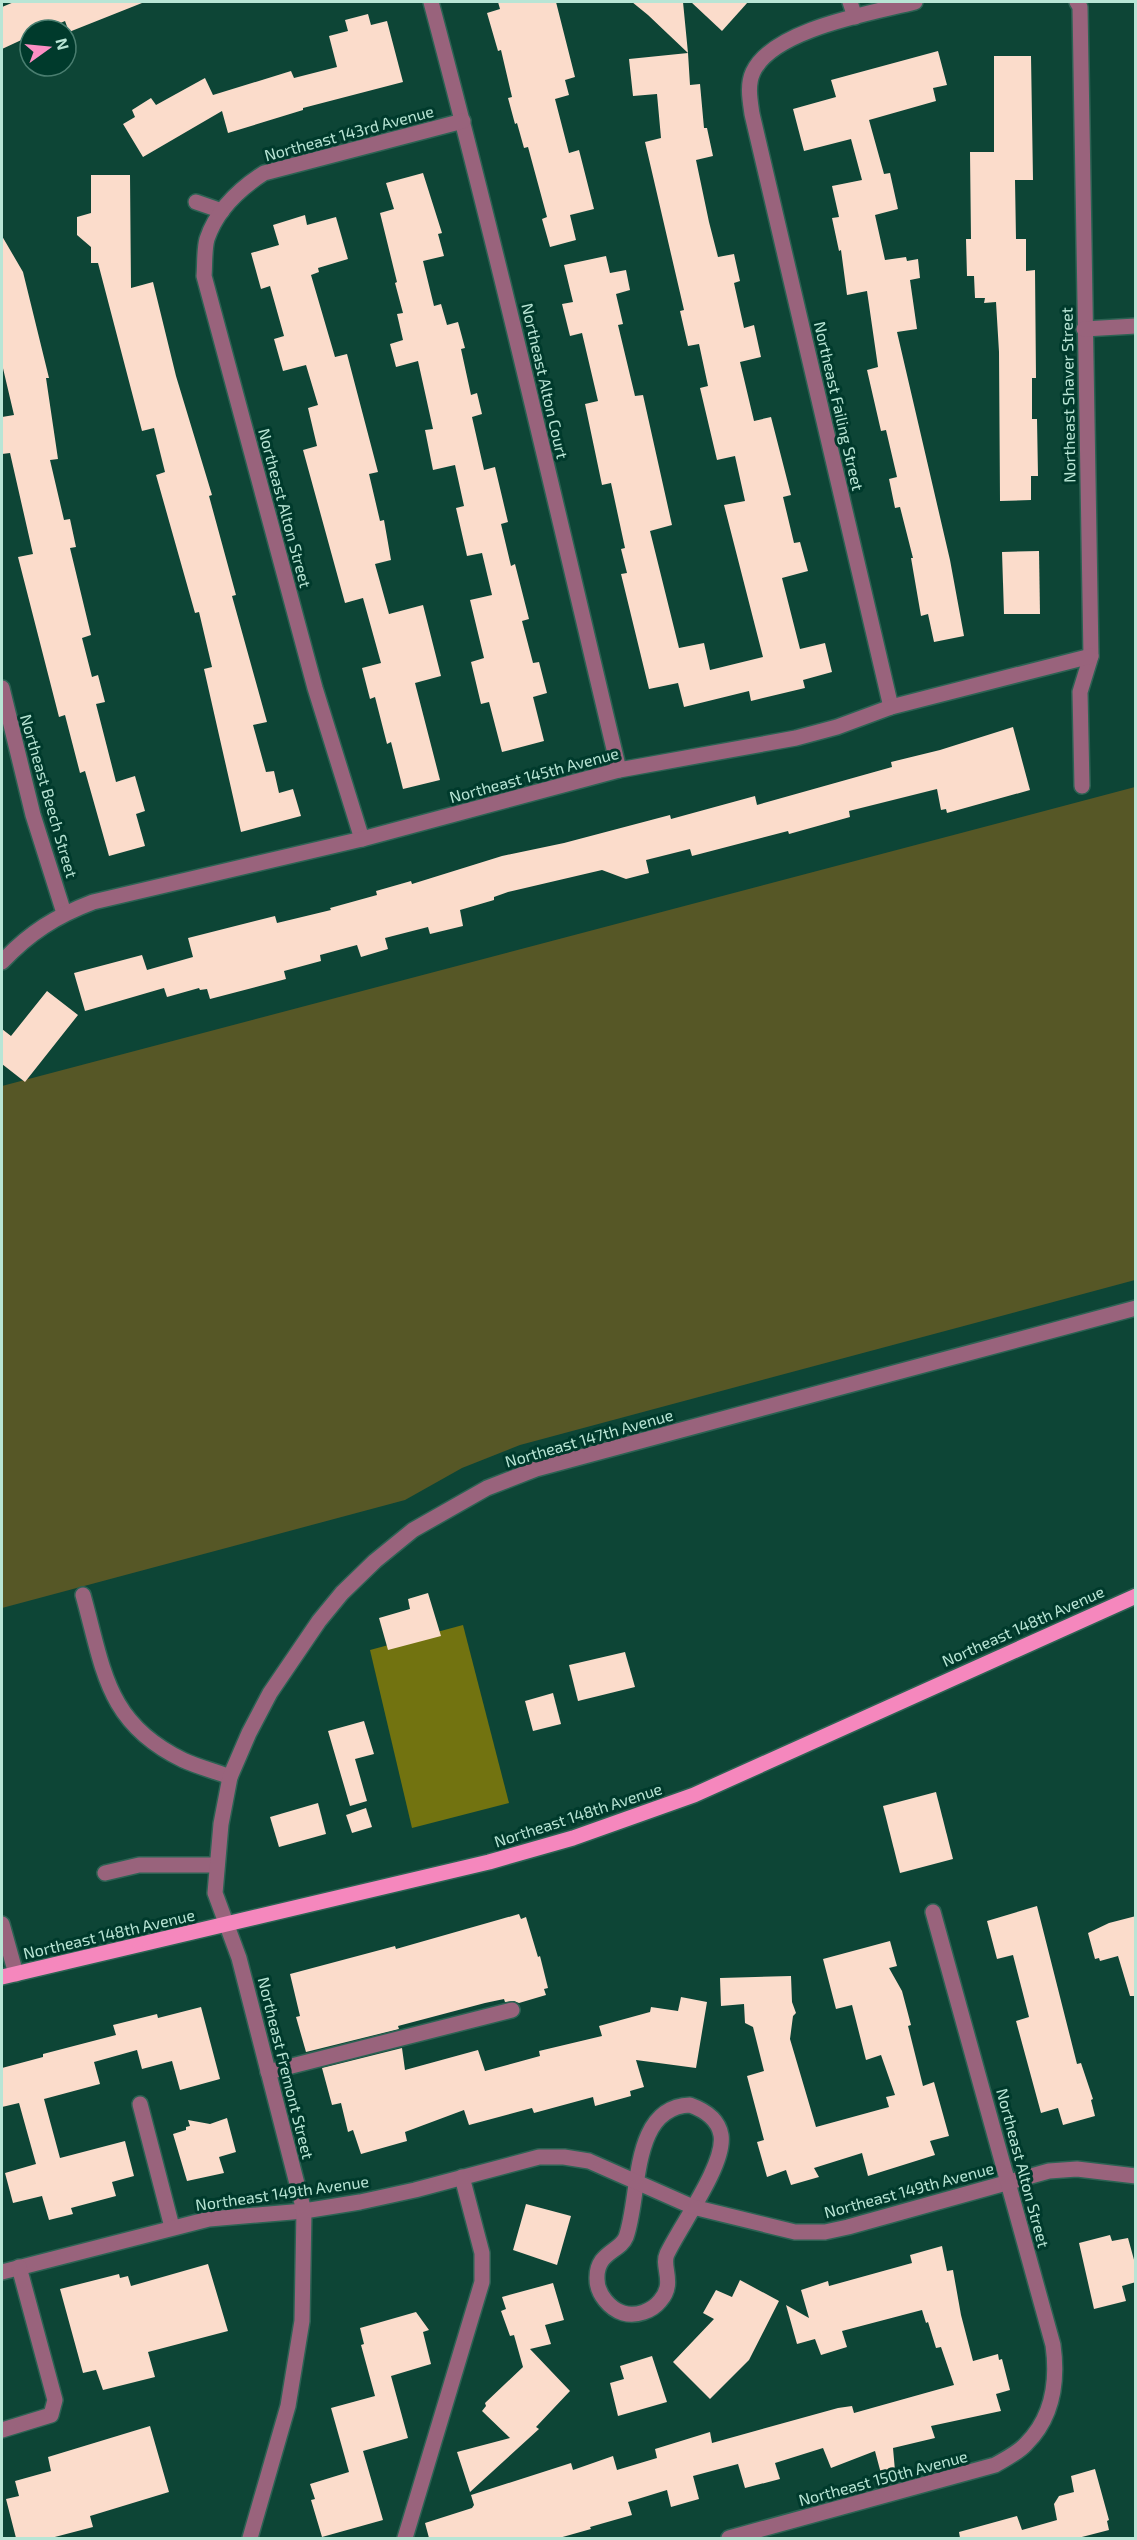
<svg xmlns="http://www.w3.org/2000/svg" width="1137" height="2540" viewBox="0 0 1137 2540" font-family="'Exo 2',sans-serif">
<rect width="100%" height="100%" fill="#0d4536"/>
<!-- green -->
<path fill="#565726" d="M1135,787V1280L520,1445L462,1468L405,1500L2,1608V1086Z"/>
<!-- forest -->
<path fill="#727310" d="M463,1625L509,1803L412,1828L370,1650Z"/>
<!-- building -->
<g fill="#fbdccb">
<path d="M14,2H141L142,3L69,32L65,21L45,30H30V36L2,49V7Z"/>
<path d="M498,2H556L575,77L565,80L569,95L555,99L569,153L579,150L594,209L570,215L576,240L550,247L542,219L547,217L528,147L524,148L517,123L515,124L508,98L512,97L501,50L498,51L487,13L500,9Z"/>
<path d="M632,2H683L688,53L648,15Z"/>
<path d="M691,2H748L722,31Z"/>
<path d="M368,14L371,25L387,21L403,82L303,108V110L228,133L222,111L143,157L123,124L135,117L132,110L151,98L156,105L205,78L213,95L291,71L294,78L337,67L329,36L348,31L345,20Z"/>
<path d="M938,51L947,85L933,88L936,101L869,120L884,174L890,173L898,209L875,215L885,260L906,257L907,261L918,259L920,278L910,280L917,329L897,332L950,560L964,636L934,642L928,614L921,616L911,558H913L900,507L895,508L889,479L897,477L886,430L881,431L867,370L878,367L867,291L847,295L841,250L839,251L832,218L839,217L832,186L862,180L851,139L804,151L793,109L836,97L831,80Z"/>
<path d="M688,53L690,85L700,84L704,128H707L713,156L696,160L709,222L718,257L734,254L740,281L734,283L744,328L754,325L761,357L740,362L754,421L771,417L791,495L783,497L794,543L800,542L808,571L782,578L800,649L825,643L832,672L803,680L805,688L751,701L749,691L684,707L678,683L649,689L621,574L627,573L621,549L625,548L611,483L602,485L585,404L598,401L582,333L570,336L562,304L573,302L564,265L606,256L610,273L626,270L630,290L616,294L623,324L618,325L635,396L643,395L672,525L650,531L679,648L704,643L710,670L763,657L724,505L745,501L735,456L717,460L700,388L708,386L699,344L688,346L680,311L684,310L645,142L661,138L657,94L633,96L629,59Z"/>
<path d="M994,56H1031L1033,180H1015L1016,239H1026V271L1035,270L1036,378H1032V419H1037L1038,476H1031V500L1000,501L999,352L996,302L984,303L985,298H975L974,276H967L966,239H971L970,152H994Z"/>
<path d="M423,173L442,233L438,234L444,256L423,261L434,306L441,304L447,325L458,322L465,348L461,349L471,395L477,393L482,414L472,417L484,470L495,467L508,522L501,524L511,566L515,564L529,619L522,621L533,663L539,662L547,693L533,697L544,741L502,752L489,702L481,704L471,662L484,658L470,600L492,595L482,553L467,556L456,508L464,506L455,465L433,470L425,430L433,429L418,361L396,367L390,344L403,340L397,314L403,313L395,283L397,282L380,213L394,209L386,183Z"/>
<path d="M91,175H130L131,288L153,282L176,376L212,495L209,496L236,595L232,596L267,722L253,725L266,772L274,771L279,793L293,789L301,816L241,832L204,669L212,667L199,612L195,613L156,475L165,472L154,428L142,431L98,263H91V247L77,235V217L91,213Z"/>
<path d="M305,215L307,225L336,217L348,259L318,268L319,272L311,275L335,357L347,354L378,472L369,474L380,521L384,520L391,560L375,564L389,614L423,605L441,676L415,683L440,780L403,789L391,742L387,744L375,697L370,699L362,668L381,663L363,598L345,603L303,450L317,446L308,408L318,405L306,365L283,371L274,339L284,336L270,286L261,289L251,253L279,245L273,225Z"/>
<path d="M2,236L23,272L49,378H46L58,459L50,460L64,520L70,519L76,547L70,548L91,635L82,638L92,677L98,675L105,702L96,704L116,782L135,776L145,811L136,814L145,846L109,856L85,771L80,773L65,715L59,717L18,557L33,554L10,453L2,454V417L14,415L2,364Z"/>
<path d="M1039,551L1040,614H1004L1002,552Z"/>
<path d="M1013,727L1030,790L947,813L946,809L941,810L937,789L849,811L850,817L789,834L788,831L692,856L690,849L646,860L649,873L626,879L602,870L508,892L494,897V900L460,910L463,926L430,934L428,927L385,938L388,949L361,957L357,945L320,955L321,961L284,971L286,979L210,999L207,989L200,990L199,988L167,997L164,988L85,1011L74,973L142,955L147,970L193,957L188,938L275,916L277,923L331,910L330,908L377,895L376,891L411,881L412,884L502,856L564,843L670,815L671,819L755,796L757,805L892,767L891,762L940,750Z"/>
<path d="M47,991L78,1015L25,1082L2,1064V1029L11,1036Z"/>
<path d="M428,1593L441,1636L388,1650L379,1618L410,1609L408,1599Z"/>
<path d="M625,1652L635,1687L578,1701L569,1665Z"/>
<path d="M553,1693L561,1724L533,1731L525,1701Z"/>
<path d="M364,1721L374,1754L355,1759L367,1801L350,1806L328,1731Z"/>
<path d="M936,1792L953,1859L900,1873L883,1806Z"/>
<path d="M318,1803L326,1834L279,1847L270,1817Z"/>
<path d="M366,1808L372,1827L352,1833L346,1815Z"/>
<path d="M1037,1906L1077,2064L1081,2063L1093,2099L1091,2100L1095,2116L1063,2125L1058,2108L1041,2113L1016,2021L1029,2017L1013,1955L997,1959L987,1921Z"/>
<path d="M519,1914L521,1919L526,1917L538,1957L540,1956L548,1988L544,1989L546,1995L519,2003L514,2001L505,2002L504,1999L485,2003L398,2026L399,2029L306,2052L296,2017L300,2016L290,1974L395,1946L396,1949Z"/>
<path d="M1136,1916V1996H1130L1118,1956L1100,1961L1099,1958L1095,1959L1088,1933L1109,1923Z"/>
<path d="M890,1941L897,1966L889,1968L902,1991L911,2025L908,2026L923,2086L934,2082L949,2136L930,2141L935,2155L868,2176L862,2153L814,2168L819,2177L791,2185L786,2170L767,2177L757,2142L764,2140L747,2076L764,2071L753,2027L745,2023L744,2004L721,2006L720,1978L791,1976L792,2002L796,2013L793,2016L790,2039L816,2127L889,2107L886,2097L895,2095L881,2055L866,2060L852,2005L836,2009L823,1959Z"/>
<path d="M681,1997L707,2002L696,2068L636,2060L644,2087L630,2091L631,2096L595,2106L593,2097L534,2113L532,2108L469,2125L464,2110L405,2132L407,2141L361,2154L353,2130L348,2132L341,2103L332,2105L322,2068L402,2048L405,2070L478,2050L485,2071L540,2056L539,2051L602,2036L599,2026L650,2012L651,2007L678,2011Z"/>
<path d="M201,2007L220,2079L180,2090L172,2061L142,2069L137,2050L94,2062L100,2084L44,2099L60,2158L125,2141L134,2176L112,2182L116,2196L71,2208L73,2214L49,2220L42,2196L13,2203L5,2173L36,2164L19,2103L2,2107V2068L43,2057V2054L116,2035L113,2025L157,2014L158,2018Z"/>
<path d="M227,2118L236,2152L219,2157L224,2173L187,2181L173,2134L186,2130V2127L190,2126L188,2120L210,2124Z"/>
<path d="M526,2204L571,2216L557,2265L513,2250Z"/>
<path d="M1110,2235L1112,2241L1128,2238L1136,2267V2282L1122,2286L1126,2301L1094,2309L1079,2243Z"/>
<path d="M942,2246L947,2271L953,2270L961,2315L973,2361L998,2354L999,2360L1002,2359L1010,2390L996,2394L1001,2411L931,2426L935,2438L893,2448L896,2482L884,2485L875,2451L831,2468L823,2448L775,2463L780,2479L745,2488L738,2464L693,2476L699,2499L671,2507L667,2490L628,2502L632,2515L590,2527L591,2529L559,2538H429L425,2523L472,2508L474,2505L471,2495L571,2463L573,2470L613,2456L617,2470L657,2458L655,2449L710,2432L712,2443L838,2408L852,2406L854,2413L954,2385L941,2347L936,2348L928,2322L926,2323L922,2310L842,2331L847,2347L821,2355L815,2339L797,2344L786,2305L809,2318L801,2290L828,2281L829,2286L912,2263L910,2255Z"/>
<path d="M208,2264L228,2331L148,2352L155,2377L103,2390L96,2370L83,2373L60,2289L119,2274L120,2278L128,2276L131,2286Z"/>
<path d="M740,2280L779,2301L749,2360L710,2399L673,2362L714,2319L703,2313L716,2290L732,2297Z"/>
<path d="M553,2283L564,2320L545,2325L551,2344L530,2349L570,2391L536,2427L539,2429L470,2492L457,2452L510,2438L482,2411L486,2406L485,2403L523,2367L514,2335L510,2336L501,2311L506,2309L502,2297Z"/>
<path d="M416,2312L429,2330L423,2332L431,2364L391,2376L408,2438L363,2451L383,2520L322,2537L311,2500L315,2499L310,2484L349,2472L331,2408L375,2396L361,2345L364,2344L360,2328Z"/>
<path d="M652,2356L667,2402L618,2416L610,2383L624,2379L620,2366Z"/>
<path d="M150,2426L169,2492L90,2516L93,2527L51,2538H16L6,2499L19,2496L15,2481L51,2471L48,2457Z"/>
<path d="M1095,2469L1109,2520L1107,2521L1109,2530L1078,2538H960L959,2532L1017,2516L1022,2530L1057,2520L1054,2504L1059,2496L1074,2492L1071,2476Z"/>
</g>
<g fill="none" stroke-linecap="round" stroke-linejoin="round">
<defs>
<g id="minor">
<path d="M431,2C499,256 558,514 619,770"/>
<path d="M850,2L855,17"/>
<path d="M1077,2L1080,7L1091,656L1080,692L1082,786"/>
<path d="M196,202L222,211"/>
<path d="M1084,329L1136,326"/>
<path d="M2,688L33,815L64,913"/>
<path d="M891,707L752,114C750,100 747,85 753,72C773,29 872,13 915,2"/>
<path d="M362,839L315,688L204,276C205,265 204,250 207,239C217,209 239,189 264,173L463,121"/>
<path d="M2,962C29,933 56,916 93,902L362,839L619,770L796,738L837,727L891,707L1091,656"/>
<path d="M83,1595C104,1670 106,1723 183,1760C198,1767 215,1771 230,1777"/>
<path d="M105,1873L139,1865H217"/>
<path d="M2,1924L16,1974"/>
<path d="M268,2072L512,2010"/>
<path d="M140,2104L172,2227"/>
<path d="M690,2105C704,2110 718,2118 721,2135C726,2164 680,2226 667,2254C661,2267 676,2283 660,2301C652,2311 636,2317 623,2313C610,2309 597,2294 597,2279C596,2252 620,2252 626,2237C641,2196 630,2107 690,2105Z"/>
<path d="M2,2272L209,2219L304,2211L360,2202L415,2190L539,2157H564L589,2161L693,2207L795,2232H825L848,2227L1049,2171L1077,2169L1136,2176"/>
<path d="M2,2430L51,2415L55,2400L19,2267"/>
<path d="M250,2538L288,2406L302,2321L304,2211L239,1958L215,1893L221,1824L230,1777L249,1733L270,1693L319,1621L342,1593L375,1561L413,1530L487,1488L536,1469L1136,1308"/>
<path d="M405,2538L482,2282V2253L462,2177"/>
<path d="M729,2538L995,2465C1005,2459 1018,2453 1026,2444C1053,2417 1058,2381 1053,2345L933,1912"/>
</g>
<path id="major" d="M2,1977L489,1862L573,1838L694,1795L1136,1596"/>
</defs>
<!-- minor casing -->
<use href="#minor" stroke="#2c6253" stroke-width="18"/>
<!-- major casing -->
<use href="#major" stroke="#2c6253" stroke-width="18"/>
<!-- minor -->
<use href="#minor" stroke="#99637c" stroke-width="15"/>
<!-- major -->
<use href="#major" stroke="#f587bd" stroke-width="15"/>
</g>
<g text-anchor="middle" stroke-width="6" stroke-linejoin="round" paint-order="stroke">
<!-- street labels -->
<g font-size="16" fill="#b8e5d5" stroke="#003a2c">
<text transform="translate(349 133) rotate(-15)" y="6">Northeast 143rd Avenue</text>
<text transform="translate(545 381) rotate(77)" y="6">Northeast Alton Court</text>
<text transform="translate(1068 395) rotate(-91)" y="6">Northeast Shaver Street</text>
<text transform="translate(839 406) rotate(77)" y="6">Northeast Failing Street</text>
<text transform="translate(285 508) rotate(75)" y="6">Northeast Alton Street</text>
<text transform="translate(534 775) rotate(-15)" y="6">Northeast 145th Avenue</text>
<text transform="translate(49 796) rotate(74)" y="6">Northeast Beech Street</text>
<text transform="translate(589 1438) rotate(-16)" y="6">Northeast 147th Avenue</text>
<text transform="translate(1023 1626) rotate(-24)" y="6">Northeast 148th Avenue</text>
<text transform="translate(578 1815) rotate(-18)" y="6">Northeast 148th Avenue</text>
<text transform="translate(109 1934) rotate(-13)" y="6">Northeast 148th Avenue</text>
<text transform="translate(286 2068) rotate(76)" y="6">Northeast Fremont Street</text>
<text transform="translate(1023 2168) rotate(75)" y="6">Northeast Alton Street</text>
<text transform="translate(909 2190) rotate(-15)" y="6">Northeast 149th Avenue</text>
<text transform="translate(282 2193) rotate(-8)" y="6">Northeast 149th Avenue</text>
<text transform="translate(883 2478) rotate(-15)" y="6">Northeast 150th Avenue</text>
</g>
</g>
<!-- border -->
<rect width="1137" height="2540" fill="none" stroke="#b8e5d5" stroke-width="6"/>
<!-- north arrow -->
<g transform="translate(48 48) rotate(75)"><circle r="28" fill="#003a2c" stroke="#4a7e70" stroke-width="1.5"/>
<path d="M0-4.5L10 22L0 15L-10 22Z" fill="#fb8fc4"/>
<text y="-9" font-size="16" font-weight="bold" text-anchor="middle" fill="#b8e5d5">N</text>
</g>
</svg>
